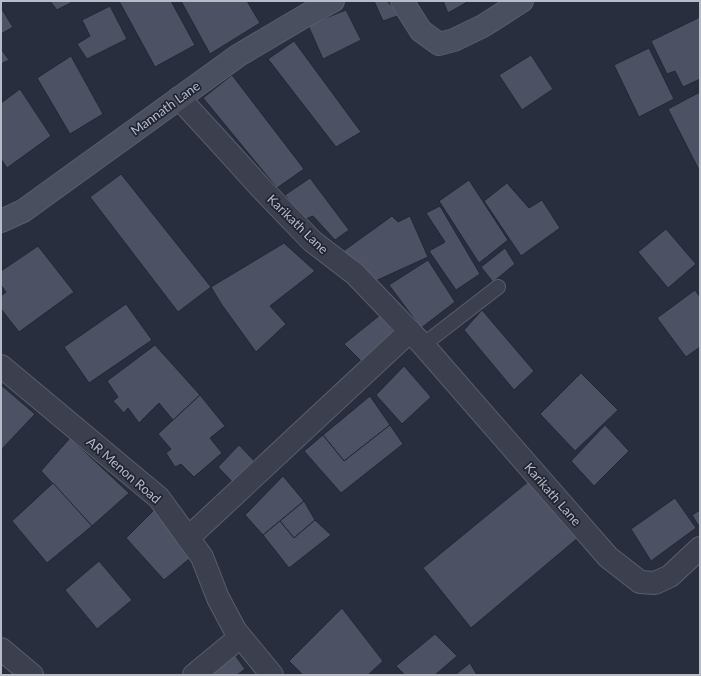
<svg xmlns="http://www.w3.org/2000/svg" width="701" height="676" viewBox="0 0 701 676" font-family="Lato,sans-serif">
<rect width="100%" height="100%" fill="#282e3e"/>
<!-- building -->
<g fill="#4c5264" stroke="#232735">
<path d="M50,1H74L57,10Z"/>
<path d="M119,1H171L195,45L155,67Z"/>
<path d="M181,1H247L260,23L210,54Z"/>
<path d="M374,1H387L400,15L383,21Z"/>
<path d="M443,1H469L448,13Z"/>
<path d="M110,6L127,39L87,59L77,44L90,36L82,20Z"/>
<path d="M1,8L13,27L1,34Z"/>
<path d="M346,10L361,40L323,59L308,25Z"/>
<path d="M700,17V79L683,87L675,71L667,74L651,41Z"/>
<path d="M294,41L361,132L336,147L268,59Z"/>
<path d="M649,48L674,99L639,117L614,65Z"/>
<path d="M1,49L9,60L1,64Z"/>
<path d="M531,55L553,89L522,110L499,75Z"/>
<path d="M71,56L103,114L70,134L37,78Z"/>
<path d="M232,75L304,169L277,188L203,98Z"/>
<path d="M20,89L51,136L7,168L1,159V103Z"/>
<path d="M700,92V169L699,170L668,109Z"/>
<path d="M121,174L211,287L178,312L90,197Z"/>
<path d="M310,178L349,230L335,240L313,216L303,220L285,195Z"/>
<path d="M469,180L508,240L479,263L439,201Z"/>
<path d="M507,183L529,208L542,200L560,228L521,256L484,201Z"/>
<path d="M440,206L480,274L456,290L429,251L445,242L426,213Z"/>
<path d="M392,216L398,222L410,216L428,257L371,283L342,252Z"/>
<path d="M666,229L696,264L668,288L638,252Z"/>
<path d="M284,243L315,271L270,306L286,324L256,352L222,305L211,287Z"/>
<path d="M38,246L74,292L19,332L1,309V296L6,292L1,285V271Z"/>
<path d="M505,248L515,264L493,282L481,267Z"/>
<path d="M428,260L455,302L421,328L389,285Z"/>
<path d="M695,290L700,297V347L686,357L657,318Z"/>
<path d="M126,304L152,340L89,383L64,347Z"/>
<path d="M482,310L534,371L514,390L464,330Z"/>
<path d="M380,315L400,339L368,368L344,344Z"/>
<path d="M155,345L200,395L173,420L159,403L139,423L128,408L124,413L113,401L118,397L107,381Z"/>
<path d="M404,366L431,397L402,424L376,395Z"/>
<path d="M581,373L618,410L575,451L540,414Z"/>
<path d="M1,385L35,414L1,450Z"/>
<path d="M200,395L225,426L210,438L222,453L194,477L181,464L175,467L166,453L171,449L158,434Z"/>
<path d="M370,396L390,425L344,461L323,435Z"/>
<path d="M390,425L403,444L341,493L304,451L323,435L344,461Z"/>
<path d="M605,425L629,451L594,486L571,461Z"/>
<path d="M70,438L129,493L92,526L41,471Z"/>
<path d="M239,445L262,469L239,489L218,467Z"/>
<path d="M283,476L304,501L263,535L245,515Z"/>
<path d="M529,481L579,537L471,628L423,568Z"/>
<path d="M53,483L92,526L47,563L12,521Z"/>
<path d="M675,498L696,528L651,561L631,529Z"/>
<path d="M304,501L315,520L294,538L280,521Z"/>
<path d="M156,508L195,554L164,580L126,538Z"/>
<path d="M700,510V528L692,515Z"/>
<path d="M315,520L331,535L289,568L263,535L280,521L294,538Z"/>
<path d="M99,561L132,600L97,629L65,590Z"/>
<path d="M342,608L383,661L368,675H303L289,661Z"/>
<path d="M435,634L457,656L435,675H405L396,666Z"/>
<path d="M235,655L245,669L237,675H210Z"/>
<path d="M470,663L477,675H455Z"/>
</g>
<g fill="none" stroke-linecap="round" stroke-linejoin="round">
<defs>
<path id="lane" d="M423,345L498,287"/>
<g id="street">
<path d="M179,98L214,136L261,188L312,241L355,274L423,345L608,557L640,582L655,583L670,576L700,548"/>
<path d="M1,366L159,498L202,557L218,598L235,630L272,675"/>
<path d="M188,538L410,331"/>
<path d="M1,649L32,675"/>
<path d="M194,675L240,637"/>
</g>
<g id="secondary">
<path d="M402,1L421,31L439,44L454,40L483,26L522,1"/>
<path d="M1,221L23,211L239,55L305,16L333,1"/>
</g>
</defs>
<!-- lane casing -->
<use href="#lane" stroke="#5a5e6c" stroke-width="16"/>
<!-- street casing -->
<use href="#street" stroke="#5a5e6c" stroke-width="24"/>
<!-- secondary casing -->
<use href="#secondary" stroke="#5a5e6c" stroke-width="24"/>
<!-- lane -->
<use href="#lane" stroke="#3c404e" stroke-width="14"/>
<!-- street -->
<use href="#street" stroke="#3c404e" stroke-width="22"/>
<!-- secondary -->
<use href="#secondary" stroke="#4a4f60" stroke-width="22"/>
</g>
<g text-anchor="middle" stroke-width="3.5" stroke-linejoin="round" paint-order="stroke">
<!-- street labels -->
<g font-size="13" fill="#b8bcc9" stroke="#212533">
<text transform="translate(165 108) rotate(-36)" y="5">Mannath Lane</text>
<text transform="translate(298 224) rotate(44)" y="5">Karikath Lane</text>
<text transform="translate(124 470) rotate(41)" y="5">AR Menon Road</text>
<text transform="translate(553 494) rotate(49)" y="5">Karikath Lane</text>
</g>
</g>
<!-- border -->
<rect width="701" height="676" fill="none" stroke="#b8bcc9" stroke-width="4"/>
</svg>
